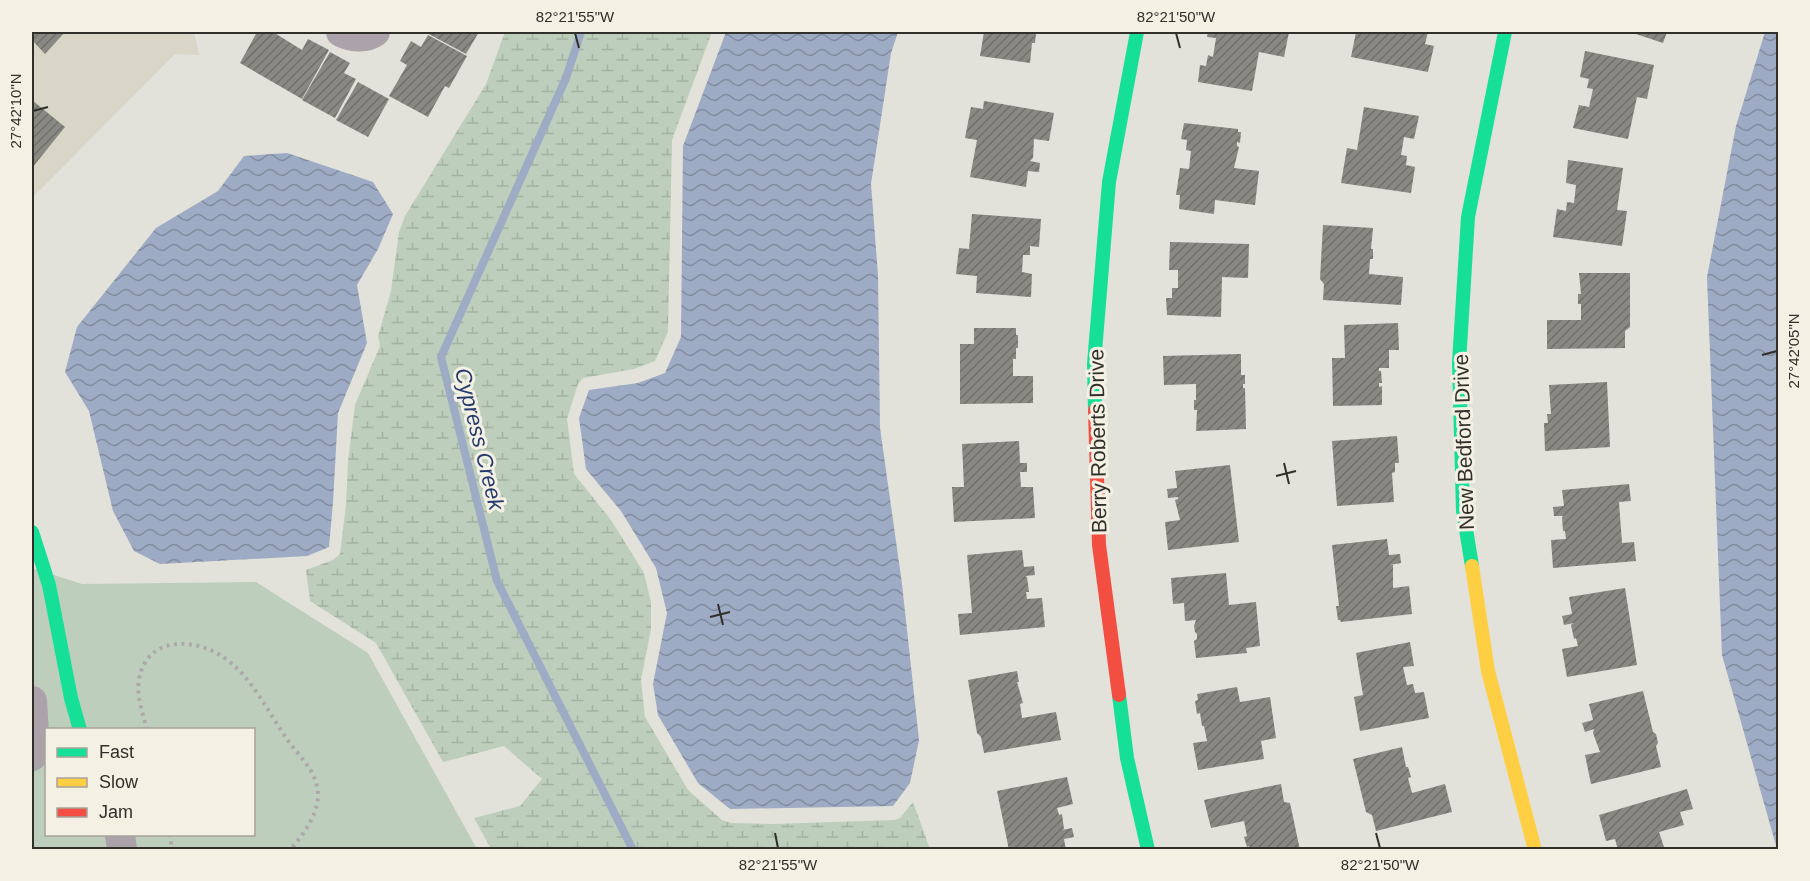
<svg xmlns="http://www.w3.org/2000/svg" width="1810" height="881" viewBox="0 0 1810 881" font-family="Arial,sans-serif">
<defs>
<pattern id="wetland-marsh" width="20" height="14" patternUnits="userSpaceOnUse" patternTransform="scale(1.5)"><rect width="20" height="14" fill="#bdcfbc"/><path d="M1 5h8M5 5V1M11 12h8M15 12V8" fill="none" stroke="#a3b2a2"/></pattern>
<pattern id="water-waves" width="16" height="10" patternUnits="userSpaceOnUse" patternTransform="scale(1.5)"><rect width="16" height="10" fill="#9eabc4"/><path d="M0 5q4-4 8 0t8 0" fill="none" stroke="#818c9f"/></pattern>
<pattern id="building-hatch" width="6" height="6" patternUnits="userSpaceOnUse" patternTransform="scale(1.5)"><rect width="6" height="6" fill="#898883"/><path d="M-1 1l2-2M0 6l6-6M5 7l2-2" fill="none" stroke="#70706b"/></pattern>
</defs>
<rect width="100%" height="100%" fill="#e2e1da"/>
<!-- built -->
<path fill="#d9d6c7" d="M32,32H194L199,55L175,54L32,198Z"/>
<!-- grass -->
<path fill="#bdcfbc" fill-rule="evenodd" d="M32,568L82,584L256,582L368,653L477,849L32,850ZM46,730H254V834H46Z"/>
<!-- wetland -->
<path fill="url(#wetland-marsh)" d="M505,32H712L672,140L668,332L655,361L634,369L583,378L578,384L567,419L574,474L611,520L644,573L651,602V629L641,680L645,717L688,790L722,820L731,823L773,824L894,820L900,818L913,802L930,849H491L474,818L520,806L542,779L504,746L443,762L376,643L310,601L306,570L333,560L340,554L346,505L348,461L355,405L380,346L378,336L391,291L399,232L405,216L486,84Z"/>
<!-- water -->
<g fill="url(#water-waves)">
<path d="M726,32H898L891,53L871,184L878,275L880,428L902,584L919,740L910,783L893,806L730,809L698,783L658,715L653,684L667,613L656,568L621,511L586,469L579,418L589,390L638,383L665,373L681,337L683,146Z"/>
<path d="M1765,32H1778V850L1777,849L1722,655L1707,277L1736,126Z"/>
<path d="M287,153L373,182L393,214L378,249L357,285L367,343L338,413L333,502L329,547L307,556L160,564L134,551L113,511L89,411L65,372L77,327L156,228L218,191L244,156Z"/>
</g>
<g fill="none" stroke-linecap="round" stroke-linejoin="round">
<!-- stream -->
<path stroke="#9eabc4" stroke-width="8" d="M581,32L566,78L441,357L497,581L633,850"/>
</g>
<!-- building -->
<g fill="url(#building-hatch)">
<path d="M32,32H65L45,54L32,40Z"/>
<path d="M257,32H273L302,50L308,39L329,50L302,99L240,63Z"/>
<path d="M425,32H479L466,54Z"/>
<path d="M984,32H1034L1036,33L1035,43H1032L1030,63L980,56Z"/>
<path d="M1208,32H1289L1284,57L1259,52L1252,91L1198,82L1200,65L1206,66L1208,55L1213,57L1216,38L1207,37Z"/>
<path d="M1356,32H1428L1425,44L1434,46L1428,72L1351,57Z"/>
<path d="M1630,32H1667L1663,43Z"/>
<path d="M428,35L467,56L449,88L445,86L428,117L389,96L407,65L400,61L411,41L421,47Z"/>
<path d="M1585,51L1654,65L1647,99L1637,97L1628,139L1573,128L1579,105L1589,107L1593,89L1587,88L1589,79L1580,77Z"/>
<path d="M330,52L350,63L344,73L356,79L335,118L302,100Z"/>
<path d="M358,82L389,99L368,137L336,120Z"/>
<path d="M32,100L65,127L32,168Z"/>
<path d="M984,101L1054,113L1049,141L1034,139L1033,158L1030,161L1040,163L1039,172L1028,171L1026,187L970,177L977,140L965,138L971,107L983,109Z"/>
<path d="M1364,107L1419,116L1414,139L1404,137L1401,155L1407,156L1406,165L1415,167L1411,193L1341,183L1347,148L1357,150Z"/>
<path d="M1184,123L1238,129V132H1241L1240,143L1237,142V146L1239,147L1234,168L1259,171L1255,205L1215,200L1214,214L1179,209L1180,195H1176L1180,168L1189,169L1191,151L1186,150L1187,140L1181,139Z"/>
<path d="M1568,160L1623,168L1617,210L1627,211L1622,246L1553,237L1557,209L1566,211L1567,202L1574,203L1576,185L1566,183Z"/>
<path d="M972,214L1041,219L1039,247L1030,246V255H1023L1022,272L1032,274L1031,297L976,293L977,276L956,274L959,248L969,249Z"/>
<path d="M1323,225L1373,228L1371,249H1373V259H1370L1369,274L1403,277L1401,305L1323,300L1324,284L1320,279Z"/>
<path d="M1170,242L1249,244L1248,278L1222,277L1221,317L1167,315L1166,298H1172V288H1178V270H1169Z"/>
<path d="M1579,273H1630V327L1625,331V348L1547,349V320H1581V304H1578V294H1581Z"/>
<path d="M1398,323L1399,350H1389V368H1379V371H1381L1382,383H1379V387L1382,386V405L1333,406L1332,358H1345L1344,325Z"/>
<path d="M974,328H1016V335H1018V348H1016V359H1013V376H1033V403L960,404V344H974Z"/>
<path d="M1241,354V375H1245V384H1243V388H1245L1246,429L1196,431L1197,410H1194V400H1196V384L1164,385L1163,356Z"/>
<path d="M1607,382L1610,447L1545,451L1544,423H1548L1547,414H1551L1549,385Z"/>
<path d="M1397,436L1399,463H1395V472L1392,473L1394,502L1337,506L1332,441Z"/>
<path d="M1019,441L1020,463H1027V472H1020L1021,487H1033L1035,518L954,522L952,487H964L962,444Z"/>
<path d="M1230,465L1239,542L1168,550L1165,522L1180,520L1175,500L1178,499V497L1168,498L1167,489L1177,488L1175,471Z"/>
<path d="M1629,484L1631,501L1619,502L1622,543L1634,542L1636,561L1553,568L1551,540L1566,539L1565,531H1563L1562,517L1564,516H1554L1553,507L1564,506L1562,490Z"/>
<path d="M1387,539L1389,555L1400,554L1401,563L1390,565H1393V588L1409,586L1412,614L1341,622L1340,620H1338L1336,606H1339L1332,545Z"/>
<path d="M1022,550L1024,567L1034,566L1035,575L1025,576L1027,577L1029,592H1026L1027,599L1042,598L1045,627L960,635L958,614L972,613L967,555Z"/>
<path d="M1226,573L1229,605L1256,602L1260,646L1246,648L1247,653L1196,658L1194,641L1197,639V634L1195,632L1194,626L1196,620L1185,621L1184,603L1173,604L1171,578Z"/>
<path d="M1625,588L1637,665L1567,677L1562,649L1578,646L1576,638L1574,639L1571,625L1574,623L1564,625L1562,616L1572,614L1569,597Z"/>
<path d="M1410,642L1414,666L1403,667L1407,685L1413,684L1415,693L1424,692L1429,718L1360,731L1354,697L1363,695L1356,653Z"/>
<path d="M1017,671L1019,682H1017L1023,703L1020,704L1022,718L1056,712L1061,740L984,753L981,737L977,733L968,680Z"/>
<path d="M1237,687L1240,702L1270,697L1276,738L1261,741L1264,759L1198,770L1193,743L1207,741L1204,726H1202L1200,713L1197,714L1195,701L1198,700L1197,694Z"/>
<path d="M1643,691L1653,732L1656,734L1658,743L1656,746L1661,767L1591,784L1585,755L1600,752L1593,733L1594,729L1585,732L1582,723L1593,720L1589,704Z"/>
<path d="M1402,747L1406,767H1408L1411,777L1408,778L1412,793L1445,784L1452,812L1376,831L1372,815L1366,812L1353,759Z"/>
<path d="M1067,777L1073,804L1057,808L1059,815L1062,814L1064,829L1062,830L1072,828L1074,837L1064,839L1066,850H1009L997,791Z"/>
<path d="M1281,784L1284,802L1290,803L1300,850H1250L1249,846L1247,847L1244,837L1247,836L1244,821L1211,828L1204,800Z"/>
<path d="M1687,789L1693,809L1680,812L1684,825L1659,832L1665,850H1618L1615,839L1606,841L1599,815Z"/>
</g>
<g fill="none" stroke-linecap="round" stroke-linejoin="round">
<!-- path -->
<g stroke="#ada7aa" stroke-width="4" stroke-dasharray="3 4.5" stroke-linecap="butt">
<path d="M147,730C143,714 136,696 139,680C146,635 196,637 226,659C253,679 268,712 287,739C299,757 316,769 318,793C319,814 303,835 290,850"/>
<path d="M170,834L172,850"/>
</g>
<!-- street -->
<g stroke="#aca2a9" stroke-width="30">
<path d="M341,32C351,37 365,39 375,32"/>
<path d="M32,701L34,733L32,756"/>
<path d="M120,834L122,850"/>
</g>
<!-- fast -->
<g stroke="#16e098" stroke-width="14">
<path d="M1095,410L1094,364L1109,182L1137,32"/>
<path d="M32,532L49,585L71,698L80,730"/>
<path d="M1472,566L1463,511L1459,363L1468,217L1505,32"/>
<path d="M1119,695L1127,758L1148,850"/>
</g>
<!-- slow -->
<path stroke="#ffcf43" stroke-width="14" d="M1472,566L1488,671L1535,850"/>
<!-- jam -->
<path stroke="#f24e42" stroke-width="14" d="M1095,410L1099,545L1119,695"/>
</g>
<!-- ticks -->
<path fill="none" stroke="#302f2a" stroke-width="2" d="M575,33L579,48M1176,33L1180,48M33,111L48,107M1762,355L1777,351M1284,463L1289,484M1276,476L1296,471M718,604L723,625M710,617L730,612M775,833L778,848M1376,833L1380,848"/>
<g text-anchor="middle" stroke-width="6" stroke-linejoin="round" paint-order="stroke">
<!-- street labels -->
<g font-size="21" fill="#302f2a" stroke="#f4f1e4">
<text transform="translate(1098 441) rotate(-91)" y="7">Berry Roberts Drive</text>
<text transform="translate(1464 442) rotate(-92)" y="7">New Bedford Drive</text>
</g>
<!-- water labels -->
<g font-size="22" font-style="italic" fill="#263b6d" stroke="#f4f1e4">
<text transform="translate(480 439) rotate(76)" y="8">Cypress Creek</text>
</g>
</g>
<!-- border -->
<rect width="1810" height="881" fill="none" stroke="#f4f1e4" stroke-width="66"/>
<!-- legend -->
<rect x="45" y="728" width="210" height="108" fill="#f4f1e4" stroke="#a6a39a" stroke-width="1.5"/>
<rect x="57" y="748" width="30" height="9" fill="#16e098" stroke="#a6a39a" stroke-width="1.5"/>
<text x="99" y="758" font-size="18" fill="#302f2a">Fast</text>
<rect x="57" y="778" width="30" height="9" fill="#ffcf43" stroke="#a6a39a" stroke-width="1.5"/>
<text x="99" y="788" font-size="18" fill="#302f2a">Slow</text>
<rect x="57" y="808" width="30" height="9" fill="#f24e42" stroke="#a6a39a" stroke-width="1.5"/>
<text x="99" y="818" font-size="18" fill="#302f2a">Jam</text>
<rect x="33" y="33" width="1744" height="815" fill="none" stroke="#302f2a" stroke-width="2"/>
<g font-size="15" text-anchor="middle" fill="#302f2a">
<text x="575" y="22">82°21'55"W</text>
<text x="1176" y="22">82°21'50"W</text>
<text transform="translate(16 111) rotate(-90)" y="5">27°42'10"N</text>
<text transform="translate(1794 351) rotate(-90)" y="5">27°42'05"N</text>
<text x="778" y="870">82°21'55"W</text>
<text x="1380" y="870">82°21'50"W</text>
</g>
</svg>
